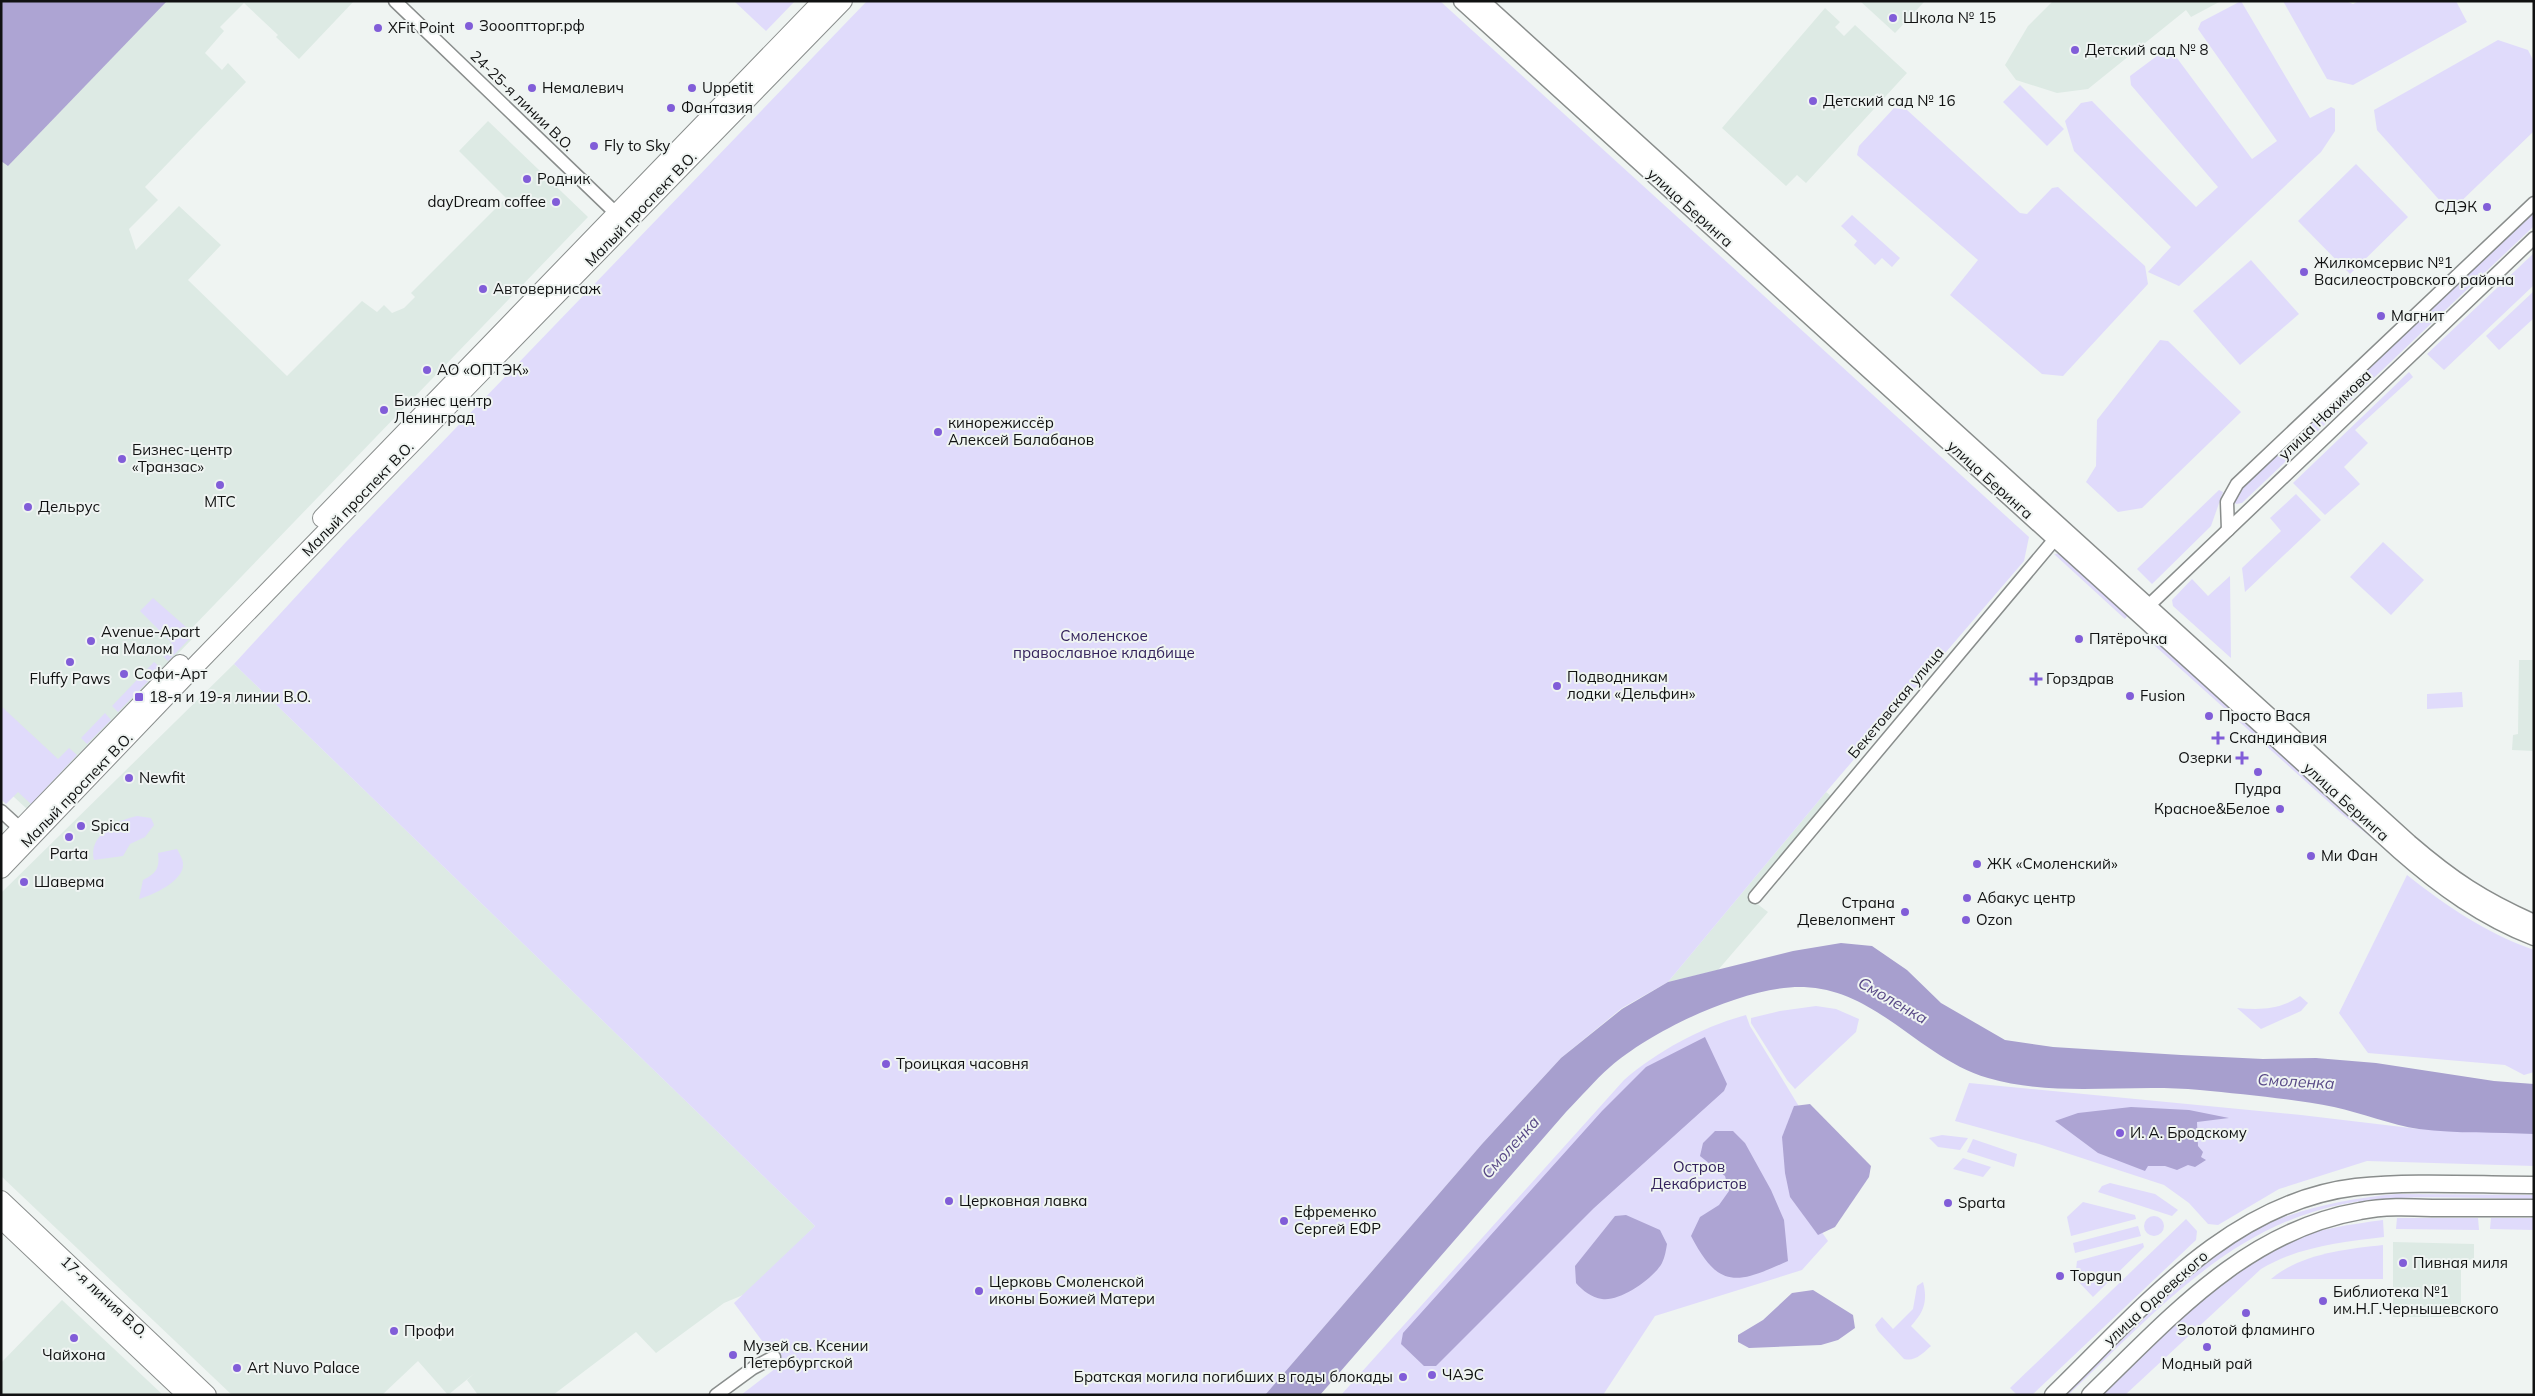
<svg xmlns="http://www.w3.org/2000/svg" width="2535" height="1396" viewBox="0 0 2535 1396" font-family="Mulish,sans-serif">
<rect width="100%" height="100%" fill="#eff4f2"/>
<!-- built -->
<g fill="#ddeae4">
<path d="M1,1H354L299,59L276,37L278,35L244,3L220,27L224,31L205,53L222,70L228,63L246,82L145,187L158,200L129,229L136,250L179,206L221,245L188,280L287,376L362,301L377,312L384,305L392,313L404,308L415,297L411,293L506,198L459,151L488,121L588,217L188,632L194,637L27,809L1,785Z"/>
<path d="M1860,1H1923L1924,2L1895,33Z"/>
<path d="M2053,1H2221L2191,17L2186,10L2088,89L2057,93L2016,80L2005,65L2028,26Z"/>
<path d="M1825,8L1840,22L1835,27L1844,36L1855,25L1907,73L1806,183L1797,175L1786,186L1722,128Z"/>
<path d="M2519,660H2534V751L2512,750L2513,735L2518,734Z"/>
<path d="M234,664L815,1226L750,1292L724,1303L656,1353L636,1332L553,1395H478L467,1380L475,1373L448,1395L418,1361L382,1395H232L1,1176V893Z"/>
<path d="M1826,792L1837,801L1752,900L1768,912L1718,970L1668,982Z"/>
<path d="M2393,1242L2474,1244V1259L2461,1261V1317H2393Z"/>
<path d="M62,1300L163,1395H1V1363Z"/>
</g>
<!-- green -->
<g fill="#e0dbfb">
<path d="M734,1H795L766,31Z"/>
<path d="M867,1H1440L2029,537L2024,561L1826,792L1668,982L1622,1008L1561,1058L1482,1144L1265,1395H741L780,1365L734,1303L815,1226L234,664L346,542Z"/>
<path d="M2241,1L2310,118L2331,107L2335,109V131L2321,152L2179,286L2148,272L2171,247L2074,151L2065,121L2081,103L2092,101L2196,207L2218,187L2131,85L2130,76L2165,50H2171L2252,159L2277,141L2198,29L2201,22Z"/>
<path d="M2283,1H2346L2353,4L2359,1H2456L2467,22L2353,85L2327,79Z"/>
<path d="M2498,40L2528,50L2534,62V131L2450,212L2377,130L2374,110Z"/>
<path d="M2020,85L2064,129L2047,146L2003,102Z"/>
<path d="M1894,108L1907,110L2020,213L2027,214L2052,188L2058,187L2145,266L2148,284L2063,376L2042,374L1950,295L1978,260L1857,155L1859,146Z"/>
<path d="M2356,164L2408,217L2350,274L2298,221Z"/>
<path d="M2534,211V226L2242,503L2236,504L2234,502L2237,493Z"/>
<path d="M1852,215L1900,258L1892,267L1882,258L1875,265L1854,245L1857,241L1841,226Z"/>
<path d="M2534,253V285L2444,370L2427,354Z"/>
<path d="M2251,260L2299,314L2240,365L2193,311Z"/>
<path d="M2534,291V318L2499,350L2486,336Z"/>
<path d="M2160,340L2168,341L2241,412L2142,508L2118,512L2086,482L2096,466L2097,420Z"/>
<path d="M2409,372L2413,377L2355,430L2368,443L2344,467L2360,484L2325,515L2293,483Z"/>
<path d="M2219,490L2223,492L2211,526L2152,584L2137,569Z"/>
<path d="M2296,494L2321,520L2245,592L2242,568L2281,531L2270,518Z"/>
<path d="M2383,542L2424,580L2391,615L2350,577Z"/>
<path d="M2061,553L2128,615L2125,619L2054,554Z"/>
<path d="M2230,576L2231,658L2173,606L2172,600L2192,579L2208,596Z"/>
<path d="M153,598L194,634L168,661L161,654L172,643L140,611Z"/>
<path d="M2158,640L2388,848L2387,850L2343,815L2154,645Z"/>
<path d="M154,662L161,668L118,712L112,706Z"/>
<path d="M2462,692L2463,707L2427,709V694Z"/>
<path d="M1,706L58,759L69,748L77,755L31,804L18,792L6,804L1,799Z"/>
<path d="M105,713L111,720L87,744L81,738Z"/>
<path d="M137,816L151,818L154,825L145,837L130,844L123,856L94,860C88,835 117,820 137,816Z"/>
<path d="M177,849C179,853 183,859 183,864C184,881 153,895 139,899L143,880C156,874 160,868 158,853Z"/>
<path d="M2407,875C2448,907 2484,932 2534,950V1072L2524,1075L2505,1065L2368,1053L2339,1013Z"/>
<path d="M2300,996L2308,1003L2301,1011L2261,1029L2237,1008C2260,1010 2280,1010 2300,996Z"/>
<path d="M1816,1006L1836,1009L1859,1019L1856,1032L1795,1089L1787,1080L1751,1023V1018L1780,1011Z"/>
<path d="M1746,1015L1750,1026L1842,1177L1819,1228L1828,1241L1802,1270L1655,1316L1603,1395H1341L1624,1080C1659,1050 1702,1027 1746,1015Z"/>
<path d="M1969,1083L2301,1115L2419,1129L2534,1131V1166L2367,1161L2279,1189L2218,1225L2208,1224L2189,1203L2164,1185L2039,1144L1955,1121Z"/>
<path d="M1942,1135L1968,1138L1960,1150L1938,1147L1929,1138Z"/>
<path d="M1973,1139L2017,1154L2014,1167L1967,1152Z"/>
<path d="M1963,1158L1991,1167L1983,1177L1953,1169Z"/>
<path d="M2110,1183L2155,1194L2178,1210L2172,1216L2098,1192L2102,1186Z"/>
<path d="M2396,1194L2534,1195V1199C2471,1199 2406,1193 2344,1204C2228,1226 2150,1318 2068,1395H2062C2108,1351 2153,1305 2203,1266C2220,1252 2239,1236 2259,1227C2305,1207 2346,1199 2396,1194Z"/>
<path d="M2083,1202L2135,1215L2136,1219L2071,1236L2067,1217Z"/>
<circle cx="2154" cy="1226" r="10"/>
<path d="M2397,1218H2478L2479,1230L2396,1229Z"/>
<path d="M2491,1218H2534V1230L2490,1229Z"/>
<path d="M2186,1219L2197,1231L2196,1240L2032,1395H2017L2010,1388Z"/>
<path d="M2383,1220L2384,1237C2342,1242 2297,1247 2261,1269L2125,1395H2103C2155,1343 2205,1288 2269,1250C2302,1231 2346,1225 2383,1220Z"/>
<path d="M2138,1226L2141,1236L2075,1253L2073,1243Z"/>
<path d="M2143,1243L2144,1247L2093,1297L2075,1278L2077,1261Z"/>
<path d="M2383,1245V1279H2271C2300,1254 2346,1249 2383,1245Z"/>
<path d="M1923,1282C1928,1301 1924,1312 1911,1326L1931,1346C1923,1353 1915,1362 1904,1359L1878,1331L1875,1325L1882,1317L1893,1329L1913,1309L1917,1286Z"/>
</g>
<!-- forest -->
<g fill="#ada4d3">
<path d="M1,1H167L8,166L1,161Z"/>
<path d="M1705,1037L1727,1084L1724,1091L1594,1208L1436,1366H1424L1401,1344L1403,1333L1602,1111L1646,1067Z"/>
<path d="M1810,1104L1871,1166L1869,1177L1835,1227L1818,1235L1790,1197L1785,1173L1782,1137L1794,1106Z"/>
<path d="M2131,1107L2189,1110L2229,1118L2197,1122L2198,1146L2203,1152L2201,1157L2206,1160L2195,1167L2188,1165L2177,1170L2165,1166H2148L2145,1171L2098,1153L2055,1121L2078,1113Z"/>
<path d="M1715,1131H1733L1745,1143L1771,1190L1784,1220L1788,1261C1737,1284 1719,1290 1691,1236L1700,1217L1719,1205L1729,1191L1725,1176L1700,1156L1703,1143Z"/>
<path d="M1626,1215L1660,1230L1667,1244C1666,1250 1665,1257 1662,1263C1654,1278 1620,1302 1602,1299C1592,1298 1582,1290 1576,1283L1575,1266L1615,1216Z"/>
<path d="M1813,1290L1853,1315L1855,1328L1838,1340L1821,1345L1749,1348L1738,1342V1335L1763,1320L1792,1293Z"/>
</g>
<!-- water -->
<path fill="#a79fce" d="M1841,943L1872,946L1907,970L1941,1003L2005,1040L2053,1047L2181,1055L2263,1059L2316,1058L2376,1063L2494,1081L2534,1084V1134C2496,1132 2457,1134 2419,1129C2391,1125 2362,1113 2334,1107C2293,1099 2242,1094 2200,1090C2129,1083 2057,1098 1988,1078C1921,1059 1878,990 1804,987C1747,985 1652,1030 1610,1067C1594,1081 1581,1097 1566,1112L1320,1395H1265L1482,1144L1561,1058L1622,1009L1668,982L1793,951Z"/>
<g fill="none" stroke-linecap="round" stroke-linejoin="round">
<defs>
<g id="minor">
<path d="M395,1L622,219"/>
<path d="M2228,530L2227,502L2237,484L2534,203"/>
<path d="M2143,611L2534,238"/>
<path d="M1,811L25,833"/>
<path d="M1755,897L2060,533"/>
<path d="M716,1395L753,1368L774,1357"/>
</g>
<g id="tertiary">
<path d="M1462,1L2400,851C2441,887 2483,917 2534,937"/>
<path d="M1481,1L2409,843C2452,880 2482,900 2534,923"/>
<path d="M2053,1395C2140,1311 2228,1202 2356,1187C2413,1181 2476,1185 2534,1185"/>
<path d="M2090,1395C2170,1318 2245,1231 2360,1211C2384,1206 2408,1207 2432,1208C2466,1208 2500,1208 2534,1208"/>
</g>
<g id="secondary">
<path d="M322,518L822,1"/>
<path d="M1,849L180,664"/>
<path d="M1,869L199,662L843,1"/>
<path d="M1,1200L207,1395"/>
<path d="M1,1219L187,1395"/>
</g>
</defs>
<!-- minor casing -->
<use href="#minor" stroke="#898d8c" stroke-width="15"/>
<!-- tertiary casing -->
<use href="#tertiary" stroke="#898d8c" stroke-width="19"/>
<!-- secondary casing -->
<use href="#secondary" stroke="#898d8c" stroke-width="20"/>
<!-- minor -->
<use href="#minor" stroke="#fff" stroke-width="12"/>
<!-- tertiary -->
<use href="#tertiary" stroke="#fff" stroke-width="16"/>
<!-- secondary -->
<use href="#secondary" stroke="#fff" stroke-width="18"/>
</g>
<!-- markers -->
<g fill="#815dd8" stroke="#eff4f2" stroke-width="2">
<circle cx="1893" cy="18" r="5"/>
<circle cx="469" cy="26" r="5"/>
<circle cx="378" cy="28" r="5"/>
<circle cx="2075" cy="50" r="5"/>
<circle cx="532" cy="88" r="5"/>
<circle cx="692" cy="88" r="5"/>
<circle cx="1813" cy="101" r="5"/>
<circle cx="671" cy="108" r="5"/>
<circle cx="594" cy="146" r="5"/>
<circle cx="527" cy="179" r="5"/>
<circle cx="556" cy="202" r="5"/>
<circle cx="2487" cy="207" r="5"/>
<circle cx="2304" cy="272" r="5"/>
<circle cx="483" cy="289" r="5"/>
<circle cx="2381" cy="316" r="5"/>
<circle cx="427" cy="370" r="5"/>
<circle cx="384" cy="410" r="5"/>
<circle cx="938" cy="432" r="5"/>
<circle cx="122" cy="459" r="5"/>
<circle cx="220" cy="485" r="5"/>
<circle cx="28" cy="507" r="5"/>
<circle cx="2079" cy="639" r="5"/>
<circle cx="91" cy="641" r="5"/>
<circle cx="70" cy="662" r="5"/>
<circle cx="124" cy="674" r="5"/>
<path d="M2033.5 671.5h5v5h5v5h-5v5h-5v-5h-5v-5h5z"/>
<circle cx="1557" cy="686" r="5"/>
<circle cx="2130" cy="696" r="5"/>
<rect x="134" y="692" width="10" height="10" rx="2.5"/>
<circle cx="2209" cy="716" r="5"/>
<path d="M2215.5 730.5h5v5h5v5h-5v5h-5v-5h-5v-5h5z"/>
<path d="M2239.5 750.5h5v5h5v5h-5v5h-5v-5h-5v-5h5z"/>
<circle cx="2258" cy="772" r="5"/>
<circle cx="129" cy="778" r="5"/>
<circle cx="2280" cy="809" r="5"/>
<circle cx="81" cy="826" r="5"/>
<circle cx="69" cy="837" r="5"/>
<circle cx="2311" cy="856" r="5"/>
<circle cx="1977" cy="864" r="5"/>
<circle cx="24" cy="882" r="5"/>
<circle cx="1967" cy="898" r="5"/>
<circle cx="1905" cy="912" r="5"/>
<circle cx="1966" cy="920" r="5"/>
<circle cx="886" cy="1064" r="5"/>
<circle cx="2120" cy="1133" r="5"/>
<circle cx="949" cy="1201" r="5"/>
<circle cx="1948" cy="1203" r="5"/>
<circle cx="1284" cy="1221" r="5"/>
<circle cx="2403" cy="1263" r="5"/>
<circle cx="2060" cy="1276" r="5"/>
<circle cx="979" cy="1291" r="5"/>
<circle cx="2323" cy="1301" r="5"/>
<circle cx="2246" cy="1313" r="5"/>
<circle cx="394" cy="1331" r="5"/>
<circle cx="74" cy="1338" r="5"/>
<circle cx="2207" cy="1347" r="5"/>
<circle cx="733" cy="1355" r="5"/>
<circle cx="237" cy="1368" r="5"/>
<circle cx="1432" cy="1375" r="5"/>
<circle cx="1403" cy="1377" r="5"/>
</g>
<g text-anchor="middle" stroke-width="4" stroke-linejoin="round" paint-order="stroke">
<!-- poi labels -->
<g font-size="15" fill="#101111" stroke="#eff4f2" text-anchor="start">
<text x="1903" y="23">Школа № 15</text>
<text x="479" y="31">Зоооптторг.рф</text>
<text x="388" y="33">XFit Point</text>
<text x="2085" y="55">Детский сад № 8</text>
<text x="542" y="93">Немалевич</text>
<text x="702" y="93">Uppetit</text>
<text x="1823" y="106">Детский сад № 16</text>
<text x="681" y="113">Фантазия</text>
<text x="604" y="151">Fly to Sky</text>
<text x="537" y="184">Родник</text>
<text x="546" y="207" text-anchor="end">dayDream coffee</text>
<text x="2477" y="212" text-anchor="end">СДЭК</text>
<text x="2314" y="268">Жилкомсервис №1<tspan x="2314" dy="17">Василеостровского района</tspan></text>
<text x="493" y="294">Автовернисаж</text>
<text x="2391" y="321">Магнит</text>
<text x="437" y="375">АО «ОПТЭК»</text>
<text x="394" y="406">Бизнес центр<tspan x="394" dy="17">Ленинград</tspan></text>
<text x="948" y="428">кинорежиссёр<tspan x="948" dy="17">Алексей Балабанов</tspan></text>
<text x="132" y="455">Бизнес-центр<tspan x="132" dy="17">«Транзас»</tspan></text>
<text x="220" y="507" text-anchor="middle">МТС</text>
<text x="38" y="512">Дельрус</text>
<text x="101" y="637">Аvenue-Apart<tspan x="101" dy="17">на Малом</tspan></text>
<text x="2089" y="644">Пятёрочка</text>
<text x="134" y="679">Софи-Арт</text>
<text x="1567" y="682">Подводникам<tspan x="1567" dy="17">лодки «Дельфин»</tspan></text>
<text x="70" y="684" text-anchor="middle">Fluffy Paws</text>
<text x="2046" y="684">Горздрав</text>
<text x="2140" y="701">Fusion</text>
<text x="149" y="702">18-я и 19-я линии В.О.</text>
<text x="2219" y="721">Просто Вася</text>
<text x="2229" y="743">Скандинавия</text>
<text x="2232" y="763" text-anchor="end">Озерки</text>
<text x="139" y="783">Newfit</text>
<text x="2258" y="794" text-anchor="middle">Пудра</text>
<text x="2270" y="814" text-anchor="end">Красное&amp;Белое</text>
<text x="91" y="831">Spica</text>
<text x="69" y="859" text-anchor="middle">Parta</text>
<text x="2321" y="861">Ми Фан</text>
<text x="1987" y="869">ЖК «Смоленский»</text>
<text x="34" y="887">Шаверма</text>
<text x="1977" y="903">Абакус центр</text>
<text x="1895" y="908" text-anchor="end">Страна<tspan x="1895" dy="17">Девелопмент</tspan></text>
<text x="1976" y="925">Ozon</text>
<text x="896" y="1069">Троицкая часовня</text>
<text x="2130" y="1138">И. А. Бродскому</text>
<text x="959" y="1206">Церковная лавка</text>
<text x="1958" y="1208">Sparta</text>
<text x="1294" y="1217">Ефременко<tspan x="1294" dy="17">Сергей ЕФР</tspan></text>
<text x="2413" y="1268">Пивная миля</text>
<text x="2070" y="1281">Topgun</text>
<text x="989" y="1287">Церковь Смоленской<tspan x="989" dy="17">иконы Божией Матери</tspan></text>
<text x="2333" y="1297">Библиотека №1<tspan x="2333" dy="17">им.Н.Г.Чернышевского</tspan></text>
<text x="2246" y="1335" text-anchor="middle">Золотой фламинго</text>
<text x="404" y="1336">Профи</text>
<text x="743" y="1351">Музей св. Ксении<tspan x="743" dy="17">Петербургской</tspan></text>
<text x="74" y="1360" text-anchor="middle">Чайхона</text>
<text x="2207" y="1369" text-anchor="middle">Модный рай</text>
<text x="247" y="1373">Art Nuvo Palace</text>
<text x="1442" y="1380">ЧАЭС</text>
<text x="1393" y="1382" text-anchor="end">Братская могила погибших в годы блокады</text>
</g>
<!-- street labels -->
<g font-size="15" fill="#101111" stroke="#eff4f2">
<text transform="translate(522 101) rotate(44)" y="5">24-25-я линии В.О.</text>
<text transform="translate(1690 208) rotate(42)" y="5">улица Беринга</text>
<text transform="translate(641 209) rotate(-46)" y="5">Малый проспект В.О.</text>
<text transform="translate(2325 415) rotate(-44)" y="5">улица Нахимова</text>
<text transform="translate(1990 480) rotate(42)" y="5">улица Беринга</text>
<text transform="translate(358 499) rotate(-46)" y="5">Малый проспект В.О.</text>
<text transform="translate(1896 703) rotate(-50)" y="5">Бекетовская улица</text>
<text transform="translate(77 790) rotate(-46)" y="5">Малый проспект В.О.</text>
<text transform="translate(2346 802) rotate(42)" y="5">улица Беринга</text>
<text transform="translate(104 1297) rotate(43)" y="5">17-я линия В.О.</text>
<text transform="translate(2156 1298) rotate(-42)" y="5">улица Одоевского</text>
</g>
<!-- park labels -->
<g font-size="15" fill="#33225b" stroke="#eff4f2">
<text x="1104" y="641">Смоленское<tspan x="1104" dy="17">православное кладбище</tspan></text>
<text x="1699" y="1172">Остров<tspan x="1699" dy="17">Декабристов</tspan></text>
</g>
<!-- water labels -->
<g font-size="16" font-style="italic" fill="#594a87" stroke="#eff4f2">
<text transform="translate(1893 1000) rotate(30)" y="6">Смоленка</text>
<text transform="translate(2296 1081) rotate(3)" y="6">Смоленка</text>
<text transform="translate(1510 1147) rotate(-48)" y="6">Смоленка</text>
</g>
</g>
<!-- border -->
<rect width="2535" height="1396" fill="none" stroke="#101111" stroke-width="5"/>
</svg>
